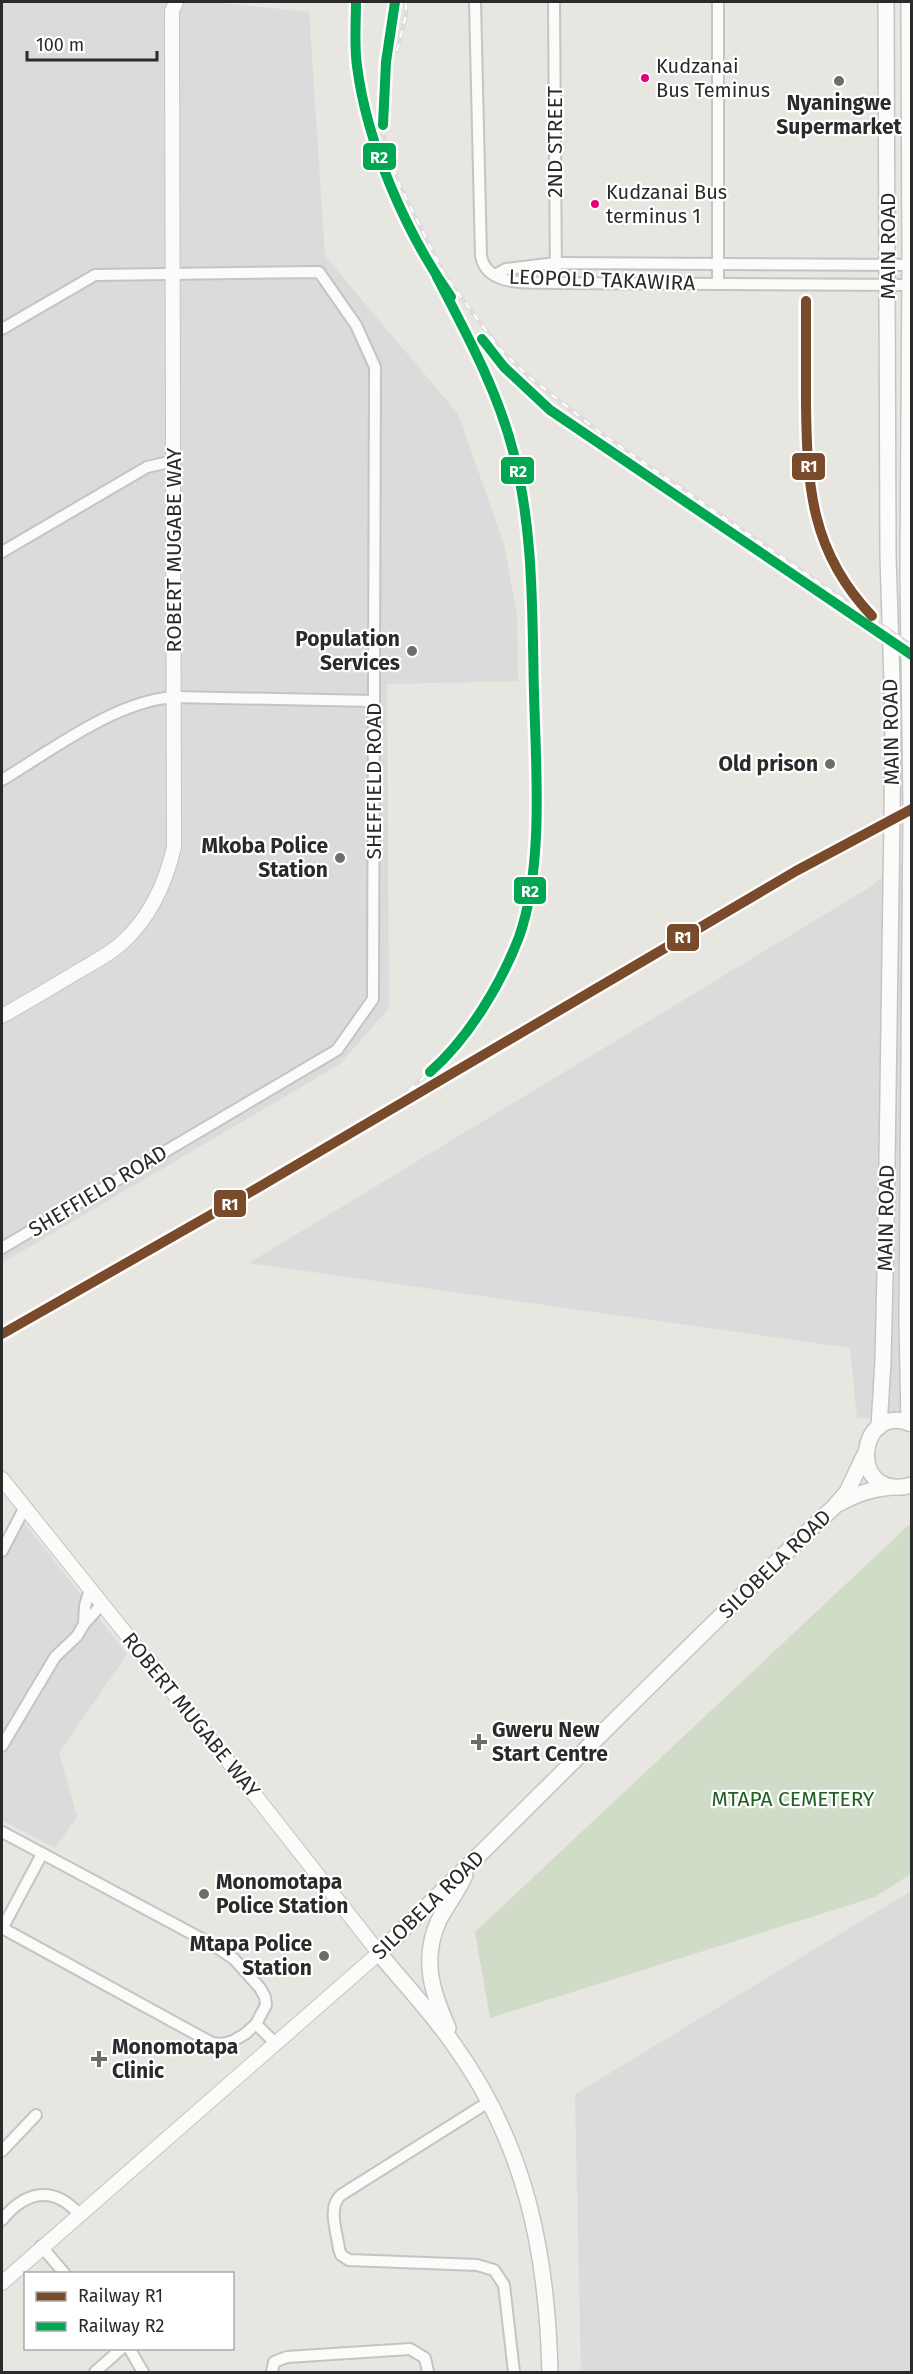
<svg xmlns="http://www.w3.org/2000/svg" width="913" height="2374" viewBox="0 0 913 2374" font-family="'Fira Sans',sans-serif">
<rect width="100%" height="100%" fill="#e7e6e0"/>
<!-- industrial -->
<g fill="#dcdadb">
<path d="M2,2H212L309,12L325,256L458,414L504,544L517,615L518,681L387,684L389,1008L340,1064L2,1263Z"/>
<path d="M911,857V1420L857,1418L850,1348L249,1263L867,889Z"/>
<path d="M16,1512L127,1654L59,1753L77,1817L55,1848L2,1820V1537Z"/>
<path d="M911,1891V2372H581L575,2094Z"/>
</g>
<!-- cemetery -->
<path fill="#d0dcc8" d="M911,1523V1874L875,1897L490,2018L475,1932Z"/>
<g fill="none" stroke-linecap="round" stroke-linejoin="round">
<defs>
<g id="minor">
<path d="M475,2L481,256C487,288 532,282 556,283L912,285"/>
<path d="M554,2L556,283"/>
<path d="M495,275L506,269L556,263L912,265"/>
<path d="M718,283V2"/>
<path d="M2,329L95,275L319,272L356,325L375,367L373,999L337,1050L2,1248"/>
<path d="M2,552L147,467L174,461"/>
<path d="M2,780C52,750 114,702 173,697L374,701"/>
<path d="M2,1551L25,1507"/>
<path d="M84,1624L102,1604"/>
<path d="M2,1746L55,1657L77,1636L84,1624L85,1606L90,1589"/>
<path d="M2,1832L215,1946L234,1959L260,1988L265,1997L266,2005L256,2024L245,2034L233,2041L222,2044L212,2043L2,1928"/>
<path d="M2,1929L42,1854"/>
<path d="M256,2024L276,2044"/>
<path d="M490,2101L341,2195C327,2207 337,2232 339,2249L341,2255L349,2260L477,2265L494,2270L504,2285L514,2372"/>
<path d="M2,2151L36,2115"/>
<path d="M2,2220C25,2191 53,2185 79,2214"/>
<path d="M41,2246L65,2274"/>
<path d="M129,2348L143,2372"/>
<path d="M95,2372L122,2348"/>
<path d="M272,2372L274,2362L287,2357L410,2349L425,2358L428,2372"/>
</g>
<g id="tertiary">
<path d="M2,1016C27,1002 52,987 77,972C92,963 109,955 123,942C150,917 166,882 174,847L172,11L176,2"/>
<path d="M2,1479L247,1785L379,1953L2,2283"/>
</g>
<g id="secondary">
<path d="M909,2L910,265L908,574L911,809L907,1319L909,1423"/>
<path d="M912,1424C857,1400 846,1503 912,1485"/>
<path d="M879,1427L883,1361L886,1230L892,819L893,715L888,556L886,2"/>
<path d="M840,1503C857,1493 872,1489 891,1487"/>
<path d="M448,2028C432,1992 421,1959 439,1920C447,1905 458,1891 465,1875"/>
<path d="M550,2372C547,2252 526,2145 454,2045C432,2013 404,1984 379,1953C532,1805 680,1652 835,1506L847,1492L865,1454"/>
</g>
</defs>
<!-- minor casing -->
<use href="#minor" stroke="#c5c4c4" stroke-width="14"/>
<!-- tertiary casing -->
<use href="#tertiary" stroke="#c5c4c4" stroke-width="16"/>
<!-- secondary casing -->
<use href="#secondary" stroke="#c5c4c4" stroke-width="18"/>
<!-- minor -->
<use href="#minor" stroke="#fbfbfa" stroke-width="10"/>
<!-- tertiary -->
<use href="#tertiary" stroke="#fbfbfa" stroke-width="14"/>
<!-- secondary -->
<use href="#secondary" stroke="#fbfbfa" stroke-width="15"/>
<defs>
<g id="rail">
<path d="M395,2L384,89L382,122L386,148L400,186L444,274L499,348L528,376L602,434L912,646"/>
<path d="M397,51L406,15V2"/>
<path d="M806,301C806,335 806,368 806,402C807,479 810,552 867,611"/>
<path d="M365,1124C389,1105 415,1087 437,1065C473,1031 502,983 519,937C545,864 536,768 534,692C532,611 534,529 513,451C498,389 466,333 437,277"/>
</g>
</defs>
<!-- rail casing -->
<use href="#rail" stroke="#deddde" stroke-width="4.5"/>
<!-- rail -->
<use href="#rail" stroke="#fff" stroke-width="2" stroke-dasharray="7" stroke-linecap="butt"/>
<defs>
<g id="rail-1">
<path d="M806,301C806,335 806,369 806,403C807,487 811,552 872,616"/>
<path d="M2,1334L242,1197L796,871L912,809"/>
</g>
<g id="rail-2">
<path d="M356,2C356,22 354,45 357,66C367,144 406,233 451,297"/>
<path d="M383,125L386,62L395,2"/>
<path d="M482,339L504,367L550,410L912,655"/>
<path d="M430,1072C468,1039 501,984 519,937C544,867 536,768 534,694C532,613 534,530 513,451C497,389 466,333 437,277"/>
</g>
</defs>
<!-- rail-1 casing -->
<use href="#rail-1" stroke="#fff" stroke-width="15"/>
<!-- rail-2 casing -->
<use href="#rail-2" stroke="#fff" stroke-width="15"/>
<!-- rail-1 -->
<use href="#rail-1" stroke="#7a4b2a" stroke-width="10"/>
<!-- rail-2 -->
<use href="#rail-2" stroke="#00a651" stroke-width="10"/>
</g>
<!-- markers -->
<g fill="#e5007d" stroke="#fff" stroke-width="2">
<circle cx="645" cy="78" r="5"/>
<circle cx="595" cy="204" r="5"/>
</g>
<g fill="#6c6c6a" stroke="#fff" stroke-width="2">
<circle cx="839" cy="81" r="6"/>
<circle cx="412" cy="651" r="6"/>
<circle cx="830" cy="764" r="6"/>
<circle cx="340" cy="858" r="6"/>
<path d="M476 1733h6v6h6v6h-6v6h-6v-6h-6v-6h6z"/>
<circle cx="204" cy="1894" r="6"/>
<circle cx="324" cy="1956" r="6"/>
<path d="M96 2050h6v6h6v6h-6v6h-6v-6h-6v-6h6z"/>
</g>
<g text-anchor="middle" stroke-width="4.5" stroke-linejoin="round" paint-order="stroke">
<!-- bus labels -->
<g font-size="20" fill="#2a2a2a" stroke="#fff" text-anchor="start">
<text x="656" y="73">Kudzanai<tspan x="656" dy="24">Bus Teminus</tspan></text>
<text x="606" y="199">Kudzanai Bus<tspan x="606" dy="24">terminus 1</tspan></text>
</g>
<!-- poi labels -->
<g font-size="21" font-weight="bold" fill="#2a2a2a" stroke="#fff" text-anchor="end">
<text x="839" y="110" text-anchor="middle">Nyaningwe<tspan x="839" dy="24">Supermarket</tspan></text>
<text x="400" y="646">Population<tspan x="400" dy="24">Services</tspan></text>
<text x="818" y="771">Old prison</text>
<text x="328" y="853">Mkoba Police<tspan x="328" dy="24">Station</tspan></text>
<text x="492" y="1737" text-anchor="start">Gweru New<tspan x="492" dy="24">Start Centre</tspan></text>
<text x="216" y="1889" text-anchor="start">Monomotapa<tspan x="216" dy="24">Police Station</tspan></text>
<text x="312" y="1951">Mtapa Police<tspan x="312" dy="24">Station</tspan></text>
<text x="112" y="2054" text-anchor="start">Monomotapa<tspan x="112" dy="24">Clinic</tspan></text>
</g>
<!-- street labels -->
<g font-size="21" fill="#2a2a2a" stroke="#fff">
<text transform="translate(555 142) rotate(-90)" y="7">2ND STREET</text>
<text transform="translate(888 246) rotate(-90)" y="7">MAIN ROAD</text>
<text transform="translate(602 280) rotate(2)" y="7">LEOPOLD TAKAWIRA</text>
<text transform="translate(174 550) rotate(-90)" y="7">ROBERT MUGABE WAY</text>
<text transform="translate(891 732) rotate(-91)" y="7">MAIN ROAD</text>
<text transform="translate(374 781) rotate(-90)" y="7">SHEFFIELD ROAD</text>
<text transform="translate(98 1191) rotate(-31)" y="7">SHEFFIELD ROAD</text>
<text transform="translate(886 1218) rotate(-89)" y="7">MAIN ROAD</text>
<text transform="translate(775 1564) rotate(-44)" y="7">SILOBELA ROAD</text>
<text transform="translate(191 1715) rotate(51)" y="7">ROBERT MUGABE WAY</text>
<text transform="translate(428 1905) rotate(-44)" y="7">SILOBELA ROAD</text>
</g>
<!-- park labels -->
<g font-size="21" fill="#206022" stroke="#fff">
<text x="793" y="1806">MTAPA CEMETERY</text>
</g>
</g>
<g stroke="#fff" stroke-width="2">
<rect x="362" y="142" width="35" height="29" rx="6" fill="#00a651"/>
<rect x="791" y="452" width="35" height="29" rx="6" fill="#7a4b2a"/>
<rect x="500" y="456" width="35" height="29" rx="6" fill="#00a651"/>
<rect x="513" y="876" width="34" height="29" rx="6" fill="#00a651"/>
<rect x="666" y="923" width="34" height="29" rx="6" fill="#7a4b2a"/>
<rect x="213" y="1189" width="34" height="29" rx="6" fill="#7a4b2a"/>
</g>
<g font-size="16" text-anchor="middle" font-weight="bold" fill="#fff">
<text x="379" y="163">R2</text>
<text x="809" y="472">R1</text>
<text x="518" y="477">R2</text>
<text x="530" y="897">R2</text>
<text x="683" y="943">R1</text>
<text x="230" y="1210">R1</text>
</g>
<!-- border -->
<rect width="913" height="2374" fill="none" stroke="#2a2a2a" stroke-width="6"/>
<!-- legend -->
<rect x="24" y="2272" width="210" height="78" fill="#ffffff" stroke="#aaaaaa" stroke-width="1.5"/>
<rect x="36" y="2292" width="30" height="9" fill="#7a4b2a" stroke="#aaaaaa" stroke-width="1.5"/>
<text x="78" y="2302" font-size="18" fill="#2a2a2a">Railway R1</text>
<rect x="36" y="2322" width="30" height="9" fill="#00a651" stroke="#aaaaaa" stroke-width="1.5"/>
<text x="78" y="2332" font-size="18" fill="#2a2a2a">Railway R2</text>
<!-- scale -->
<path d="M27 51v9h130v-9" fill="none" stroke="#2a2a2a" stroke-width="3"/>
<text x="36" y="51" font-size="18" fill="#2a2a2a" stroke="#ffffff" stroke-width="4.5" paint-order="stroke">100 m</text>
</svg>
